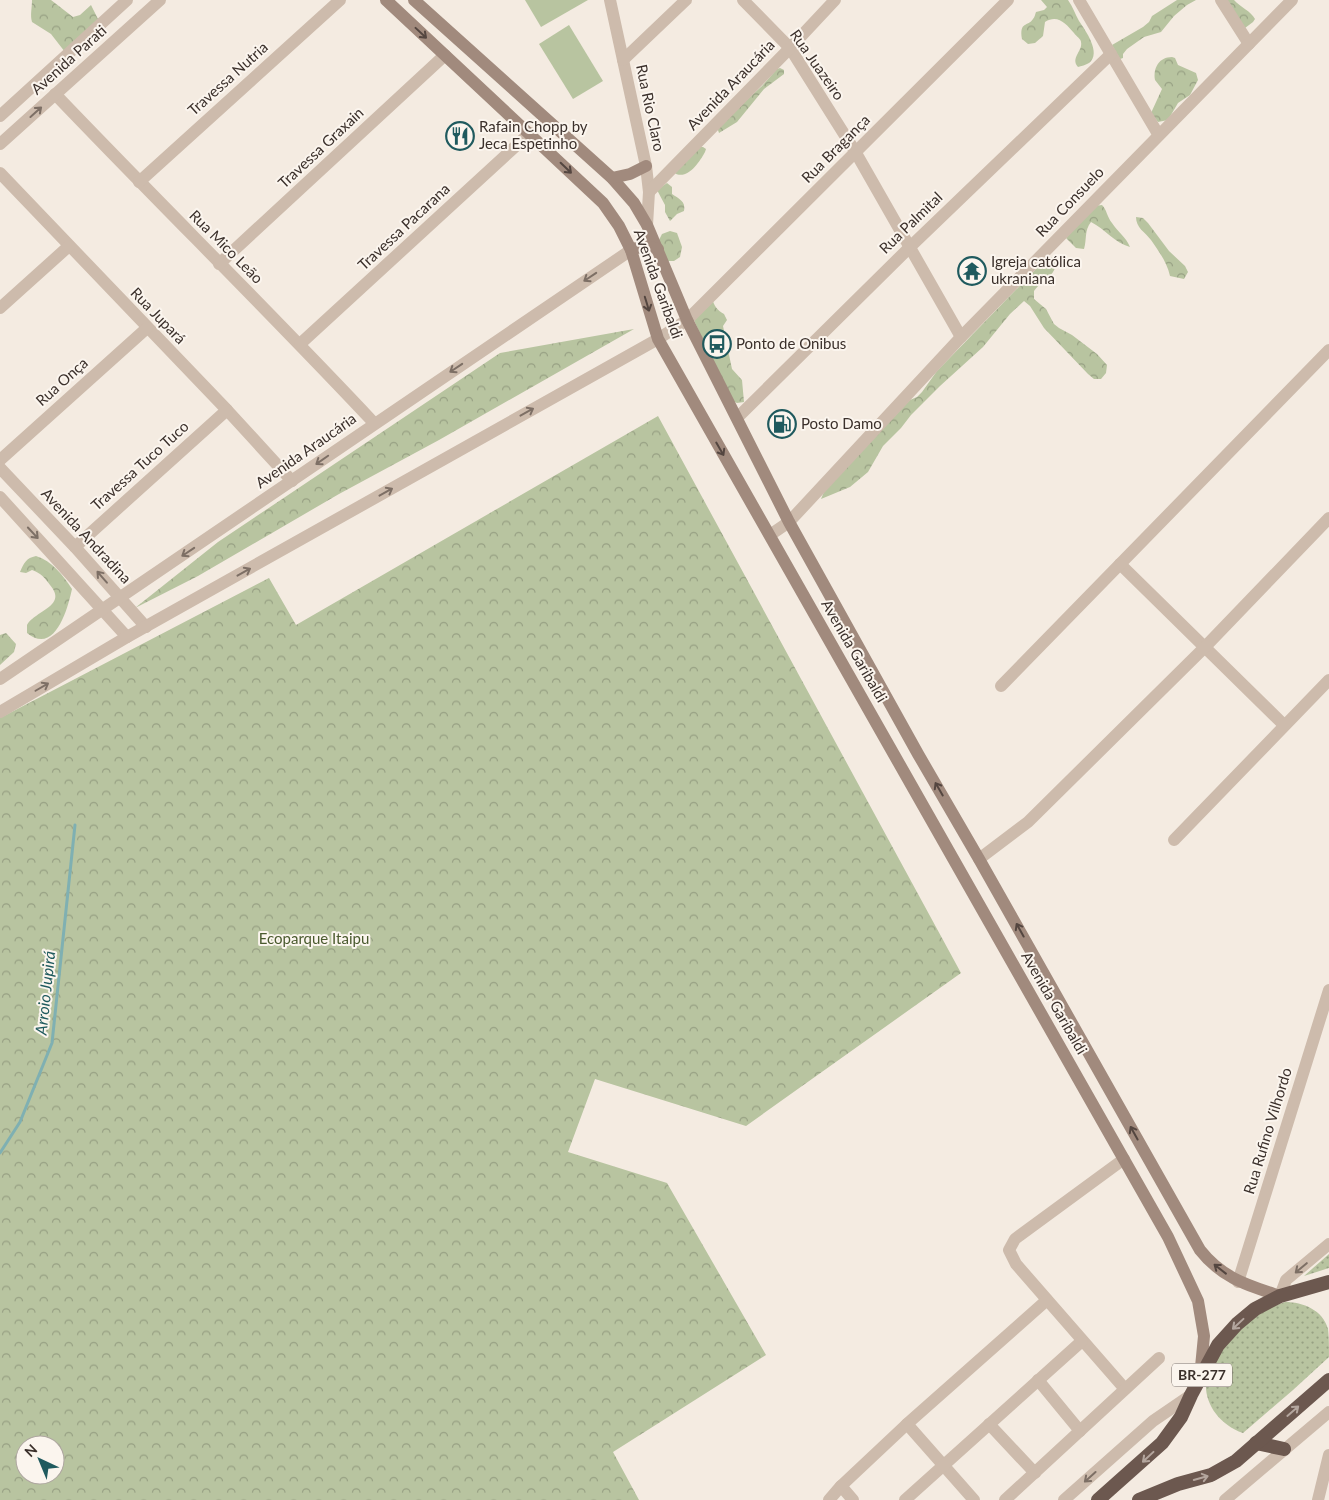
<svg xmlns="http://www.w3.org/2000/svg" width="1329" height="1500" viewBox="0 0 1329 1500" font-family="Lato,sans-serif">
<defs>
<pattern id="grass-dots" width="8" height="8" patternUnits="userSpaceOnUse" patternTransform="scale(1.25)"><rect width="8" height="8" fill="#b8c4a0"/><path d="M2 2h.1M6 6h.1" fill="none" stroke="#97a083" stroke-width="1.8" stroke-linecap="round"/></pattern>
<pattern id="forest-crowns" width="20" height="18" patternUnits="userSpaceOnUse" patternTransform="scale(1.25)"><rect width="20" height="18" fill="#b8c4a0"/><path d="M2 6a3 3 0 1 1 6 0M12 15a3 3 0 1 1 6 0" fill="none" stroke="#97a083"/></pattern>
</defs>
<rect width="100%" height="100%" fill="#f4ebe1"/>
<!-- grass -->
<g fill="url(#grass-dots)">
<path d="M1329,1254V1268L1304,1276Z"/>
<path d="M1285,1302C1303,1302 1323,1310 1328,1329C1329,1337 1329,1348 1329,1357L1293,1390L1243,1433C1210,1421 1194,1386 1216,1356C1222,1349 1229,1342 1235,1336C1240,1330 1244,1323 1250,1319C1260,1311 1274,1306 1285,1302Z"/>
</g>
<!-- forest -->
<g fill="url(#forest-crowns)" fill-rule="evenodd">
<path d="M32,0H51L73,17L80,15L91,5L98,19L65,52L51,34L32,22C30,15 32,8 32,0Z"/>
<path d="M1041,0H1068C1073,7 1075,14 1079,21C1085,30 1102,53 1089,63C1086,65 1081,66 1078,67C1070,58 1083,51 1081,42C1081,39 1076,36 1074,33C1066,24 1058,14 1045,22L1043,36L1035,43L1028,44L1022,39C1019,21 1028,27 1033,19C1035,17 1035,14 1036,12L1044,10L1047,7Z"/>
<path d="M1177,0H1196L1187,5L1174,16L1161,32L1144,37L1127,49L1123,54V58L1120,59L1112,45L1143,27L1149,22L1152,16Z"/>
<path d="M1227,0H1234C1240,7 1251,11 1255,19L1253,22L1245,28Z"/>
<path d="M1172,57L1175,58L1178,65L1196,73L1198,80L1190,95L1178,103L1168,120L1158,122L1151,113L1162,89L1155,80C1153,68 1159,57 1172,57Z"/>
<path d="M780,68L784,70V74L764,89L737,122L719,133L717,127L762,86L777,69Z"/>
<path d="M699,147H703L706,149L705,152C699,163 686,182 673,172Z"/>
<path d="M667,183L672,187V194C679,199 686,201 684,211L677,214L670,221L665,212V205L657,190Z"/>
<path d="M1102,205C1107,210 1107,217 1112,223C1118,232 1126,237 1130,247C1115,243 1105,229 1091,222C1084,231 1087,239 1084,249L1076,248L1066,238L1094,206Z"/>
<path d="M1136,217L1143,218L1148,223L1169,251L1185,266L1188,272L1184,279L1170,276C1167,262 1159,252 1151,240C1145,232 1136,228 1136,217Z"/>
<path d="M670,231L677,233L682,247L680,257L674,261H667L659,240L662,234Z"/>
<path d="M1049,257L1056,258C1058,276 1043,278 1034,291V299L1046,309L1054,324L1059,328L1072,335L1097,354L1107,365L1106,373L1101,379H1094L1088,374L1044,328L1030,306L1024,301L1010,314L983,347L940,386L911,415L901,428L883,446L868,472L850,487L821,499L826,487L910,400L917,397L922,392L937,371L1039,266L1045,263Z"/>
<path d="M712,298C714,306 717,310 724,314L727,320L723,326L732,369L742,380L744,402L737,403L730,400L693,318Z"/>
<path d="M634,329L439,440L339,494L198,576L135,608L218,542L500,353Z"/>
<path d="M658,416L961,973L746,1126L595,1079L568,1152L667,1183L766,1355L613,1452L639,1500H0V718L269,578L296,625ZM25,1445H55V1475H25Z"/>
<path d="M36,556C52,561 63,575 72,589C68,608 55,656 27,633V625C36,610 68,606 50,585C45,578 41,573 32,570L26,573L20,572C24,563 26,558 36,556Z"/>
<path d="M6,633L16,644L14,652L0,665V635Z"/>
</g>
<!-- park -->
<g fill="#b8c4a0">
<path d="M525,0H588L541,27Z"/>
<path d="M569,25L603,81L573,99L539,44Z"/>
</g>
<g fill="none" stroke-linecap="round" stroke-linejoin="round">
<!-- stream -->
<path stroke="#7fb0b2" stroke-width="3" d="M0,1153L20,1122L52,1043L75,825"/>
<!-- minor -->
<g stroke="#cdbbac" stroke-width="12">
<path d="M610,0L646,166L649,192L647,225"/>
<path d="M743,0L790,48L856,153L961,337"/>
<path d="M1079,0L1158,134"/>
<path d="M1221,0L1249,44"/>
<path d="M623,60L686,0"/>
<path d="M55,94C161,205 270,312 374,423"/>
<path d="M0,173L227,410L292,481"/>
<path d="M139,182L340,0"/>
<path d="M649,192L790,48L835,0"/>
<path d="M219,264L445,55"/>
<path d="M0,308L69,246"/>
<path d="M687,320L1008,0"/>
<path d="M300,344L530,133"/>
<path d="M737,418L910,247L1111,54"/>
<path d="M0,460L147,328"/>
<path d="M770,535L789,522L961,337L1292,0"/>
<path d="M75,547L227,410"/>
<path d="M1120,564L1284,725"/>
<path d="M1001,686L1329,350"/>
<path d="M1174,840L1329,680"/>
<path d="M979,859L1028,822L1204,648L1329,518"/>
<path d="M1124,1159L1015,1239L1009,1250L1016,1264L1125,1389"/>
<path d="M1238,1282L1329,990"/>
<path d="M1038,1380L1080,1431"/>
<path d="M907,1424L974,1500"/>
<path d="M989,1424L1035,1473"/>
<path d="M841,1486L853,1500"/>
<path d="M829,1500L841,1486L907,1424L1047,1300"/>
<path d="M905,1500L1082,1341"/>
<path d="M1005,1500L1159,1358"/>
<path d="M1064,1500L1153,1421L1191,1395"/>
<path d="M1318,1500L1329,1455"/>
</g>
<!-- tertiary -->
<g stroke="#cdbbac" stroke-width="12">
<path d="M0,116L127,0"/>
<path d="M0,144L160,0"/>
<path d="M0,468L75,547L146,627"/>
<path d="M0,497L127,637"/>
<path d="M0,679L631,250"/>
<path d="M0,712L127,637L658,339L687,320"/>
<path d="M1280,1296L1286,1280L1329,1244"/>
<path d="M1225,1500L1329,1412"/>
</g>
<!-- secondary -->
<g stroke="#a18a7d" stroke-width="12">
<path d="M386,0L603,203L619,226L631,250L658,339L1168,1237L1198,1301L1204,1336L1200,1377"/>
<path d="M414,0L612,178L634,203L647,225L687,320L789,522L918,754L979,859L1200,1250C1222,1278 1247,1285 1280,1296"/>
<path d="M612,178L630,174L646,166"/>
<path d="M631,250C641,246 648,245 658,249"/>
</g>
<!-- trunk -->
<g stroke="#6c584f" stroke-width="14">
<path d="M1256,1443L1284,1449"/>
<path d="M1098,1500L1162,1443L1181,1417L1191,1395L1218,1345L1237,1324L1255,1309L1280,1296L1329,1282"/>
<path d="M1139,1500L1178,1484L1211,1475L1236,1461L1329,1380"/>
</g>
</g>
<!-- one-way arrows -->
<defs><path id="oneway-shaft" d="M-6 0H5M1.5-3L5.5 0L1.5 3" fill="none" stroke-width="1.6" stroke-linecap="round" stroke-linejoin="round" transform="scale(1.25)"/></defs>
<g stroke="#544640">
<use href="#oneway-shaft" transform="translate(421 33) rotate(43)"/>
<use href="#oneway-shaft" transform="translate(566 168) rotate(44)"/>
<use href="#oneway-shaft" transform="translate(647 304) rotate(73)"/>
<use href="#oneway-shaft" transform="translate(720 449) rotate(60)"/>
<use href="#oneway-shaft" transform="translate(939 789) rotate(-120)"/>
<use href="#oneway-shaft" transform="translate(1020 930) rotate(-119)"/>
<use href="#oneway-shaft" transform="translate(1134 1133) rotate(-119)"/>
<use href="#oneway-shaft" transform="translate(1220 1269) rotate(-142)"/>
</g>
<g stroke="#7d6f65">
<use href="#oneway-shaft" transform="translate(36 112) rotate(-42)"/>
<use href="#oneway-shaft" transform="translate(590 277) rotate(146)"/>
<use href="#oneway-shaft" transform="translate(456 368) rotate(146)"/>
<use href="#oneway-shaft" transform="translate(527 412) rotate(-29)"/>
<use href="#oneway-shaft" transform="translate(322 460) rotate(145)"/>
<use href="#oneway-shaft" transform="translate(386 492) rotate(-29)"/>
<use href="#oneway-shaft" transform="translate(33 533) rotate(47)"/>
<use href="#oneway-shaft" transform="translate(188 552) rotate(146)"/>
<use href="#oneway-shaft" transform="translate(244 572) rotate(-29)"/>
<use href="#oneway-shaft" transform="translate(102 577) rotate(-131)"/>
<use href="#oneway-shaft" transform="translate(42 687) rotate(-30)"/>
<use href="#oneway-shaft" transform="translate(1301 1268) rotate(140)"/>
<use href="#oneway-shaft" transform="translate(1090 1477) rotate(138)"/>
</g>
<g stroke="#b4a69e">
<use href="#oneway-shaft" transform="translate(1238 1324) rotate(137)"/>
<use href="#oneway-shaft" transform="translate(1293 1411) rotate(-41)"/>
<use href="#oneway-shaft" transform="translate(1148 1457) rotate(137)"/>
<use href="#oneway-shaft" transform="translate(1201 1478) rotate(-16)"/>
</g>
<!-- icons -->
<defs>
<symbol id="restaurant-ring" viewBox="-11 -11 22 22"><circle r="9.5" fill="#fbf5ee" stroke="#1f5a5e" stroke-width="1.5"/><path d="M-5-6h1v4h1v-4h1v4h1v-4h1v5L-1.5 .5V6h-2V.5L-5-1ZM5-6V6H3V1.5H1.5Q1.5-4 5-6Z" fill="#1f5a5e"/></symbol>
<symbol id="temple-ring" viewBox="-11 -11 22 22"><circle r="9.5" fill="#fbf5ee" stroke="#1f5a5e" stroke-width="1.5"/><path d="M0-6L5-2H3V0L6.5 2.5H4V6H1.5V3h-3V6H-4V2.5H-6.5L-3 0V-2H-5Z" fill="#1f5a5e"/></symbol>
<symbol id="bus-ring" viewBox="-11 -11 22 22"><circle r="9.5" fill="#fbf5ee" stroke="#1f5a5e" stroke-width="1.5"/><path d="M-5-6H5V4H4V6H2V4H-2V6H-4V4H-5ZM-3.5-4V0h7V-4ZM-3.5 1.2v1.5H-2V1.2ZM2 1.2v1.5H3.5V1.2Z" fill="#1f5a5e"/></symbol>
<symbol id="fuel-ring" viewBox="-11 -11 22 22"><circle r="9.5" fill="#fbf5ee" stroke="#1f5a5e" stroke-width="1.5"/><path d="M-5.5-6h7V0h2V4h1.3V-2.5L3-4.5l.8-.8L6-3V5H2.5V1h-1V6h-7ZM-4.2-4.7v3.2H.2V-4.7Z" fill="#1f5a5e"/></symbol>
</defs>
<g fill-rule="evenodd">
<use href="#restaurant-ring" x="444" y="120" width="32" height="32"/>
<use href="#temple-ring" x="956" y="255" width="32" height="32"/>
<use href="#bus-ring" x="701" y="328" width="32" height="32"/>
<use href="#fuel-ring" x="766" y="408" width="32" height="32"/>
</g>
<g text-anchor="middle" stroke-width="4" stroke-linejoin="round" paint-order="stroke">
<!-- shield labels -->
<rect fill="#fbf5ee" stroke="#756b66" stroke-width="1" x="1172" y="1363.5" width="60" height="23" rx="4"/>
<g font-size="14" font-weight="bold" fill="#3b302b">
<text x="1202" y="1380">BR-277</text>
</g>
<!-- street labels -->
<g font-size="15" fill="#3b302b" stroke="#fbf5ee">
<text transform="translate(69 60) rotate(-42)" y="5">Avenida Parati</text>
<text transform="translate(817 65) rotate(55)" y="5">Rua Juazeiro</text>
<text transform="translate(228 79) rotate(-42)" y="5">Travessa Nutria</text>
<text transform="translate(731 85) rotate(-46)" y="5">Avenida Araucária</text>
<text transform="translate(650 108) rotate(78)" y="5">Rua Rio Claro</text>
<text transform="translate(321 148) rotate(-43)" y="5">Travessa Graxain</text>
<text transform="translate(836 149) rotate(-45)" y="5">Rua Bragança</text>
<text transform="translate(1070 202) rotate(-46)" y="5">Rua Consuelo</text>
<text transform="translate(911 223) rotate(-44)" y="5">Rua Palmital</text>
<text transform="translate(404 227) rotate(-43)" y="5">Travessa Pacarana</text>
<text transform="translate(226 247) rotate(45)" y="5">Rua Mico Leão</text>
<text transform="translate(658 284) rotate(70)" y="5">Avenida Garibaldi</text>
<text transform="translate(158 316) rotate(46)" y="5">Rua Jupará</text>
<text transform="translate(62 382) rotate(-42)" y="5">Rua Onça</text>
<text transform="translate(306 451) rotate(-35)" y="5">Avenida Araucária</text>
<text transform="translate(140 466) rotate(-42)" y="5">Travessa Tuco Tuco</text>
<text transform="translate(86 536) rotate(47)" y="5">Avenida Andradina</text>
<text transform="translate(854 651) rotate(60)" y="5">Avenida Garibaldi</text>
<text transform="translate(1054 1003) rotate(60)" y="5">Avenida Garibaldi</text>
<text transform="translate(1268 1131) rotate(-73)" y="5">Rua Rufino Vilhordo</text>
</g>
<!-- poi labels -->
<g font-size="15" fill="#3b302b" stroke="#fbf5ee" text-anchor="start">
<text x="479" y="132">Rafain Chopp by<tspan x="479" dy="17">Jeca Espetinho</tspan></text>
<text x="991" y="267">Igreja católica<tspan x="991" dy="17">ukraniana</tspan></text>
<text x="736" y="349">Ponto de Onibus</text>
<text x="801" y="429">Posto Damo</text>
</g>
<!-- park labels -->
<g font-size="15" fill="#4a5a2e" stroke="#fbf5ee">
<text x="314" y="944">Ecoparque Itaipu</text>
</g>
<!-- water labels -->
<g font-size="16" font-style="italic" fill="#1f5a5e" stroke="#fbf5ee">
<text transform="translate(45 993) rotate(-84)" y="6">Arroio Jupirá</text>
</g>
</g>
<!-- north arrow -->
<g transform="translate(40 1460) rotate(316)"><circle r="24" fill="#fbf5ee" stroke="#aea6a0"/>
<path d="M0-4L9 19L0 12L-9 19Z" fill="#1f5a5e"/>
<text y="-8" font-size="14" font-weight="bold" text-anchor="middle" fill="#3b302b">N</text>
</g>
</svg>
